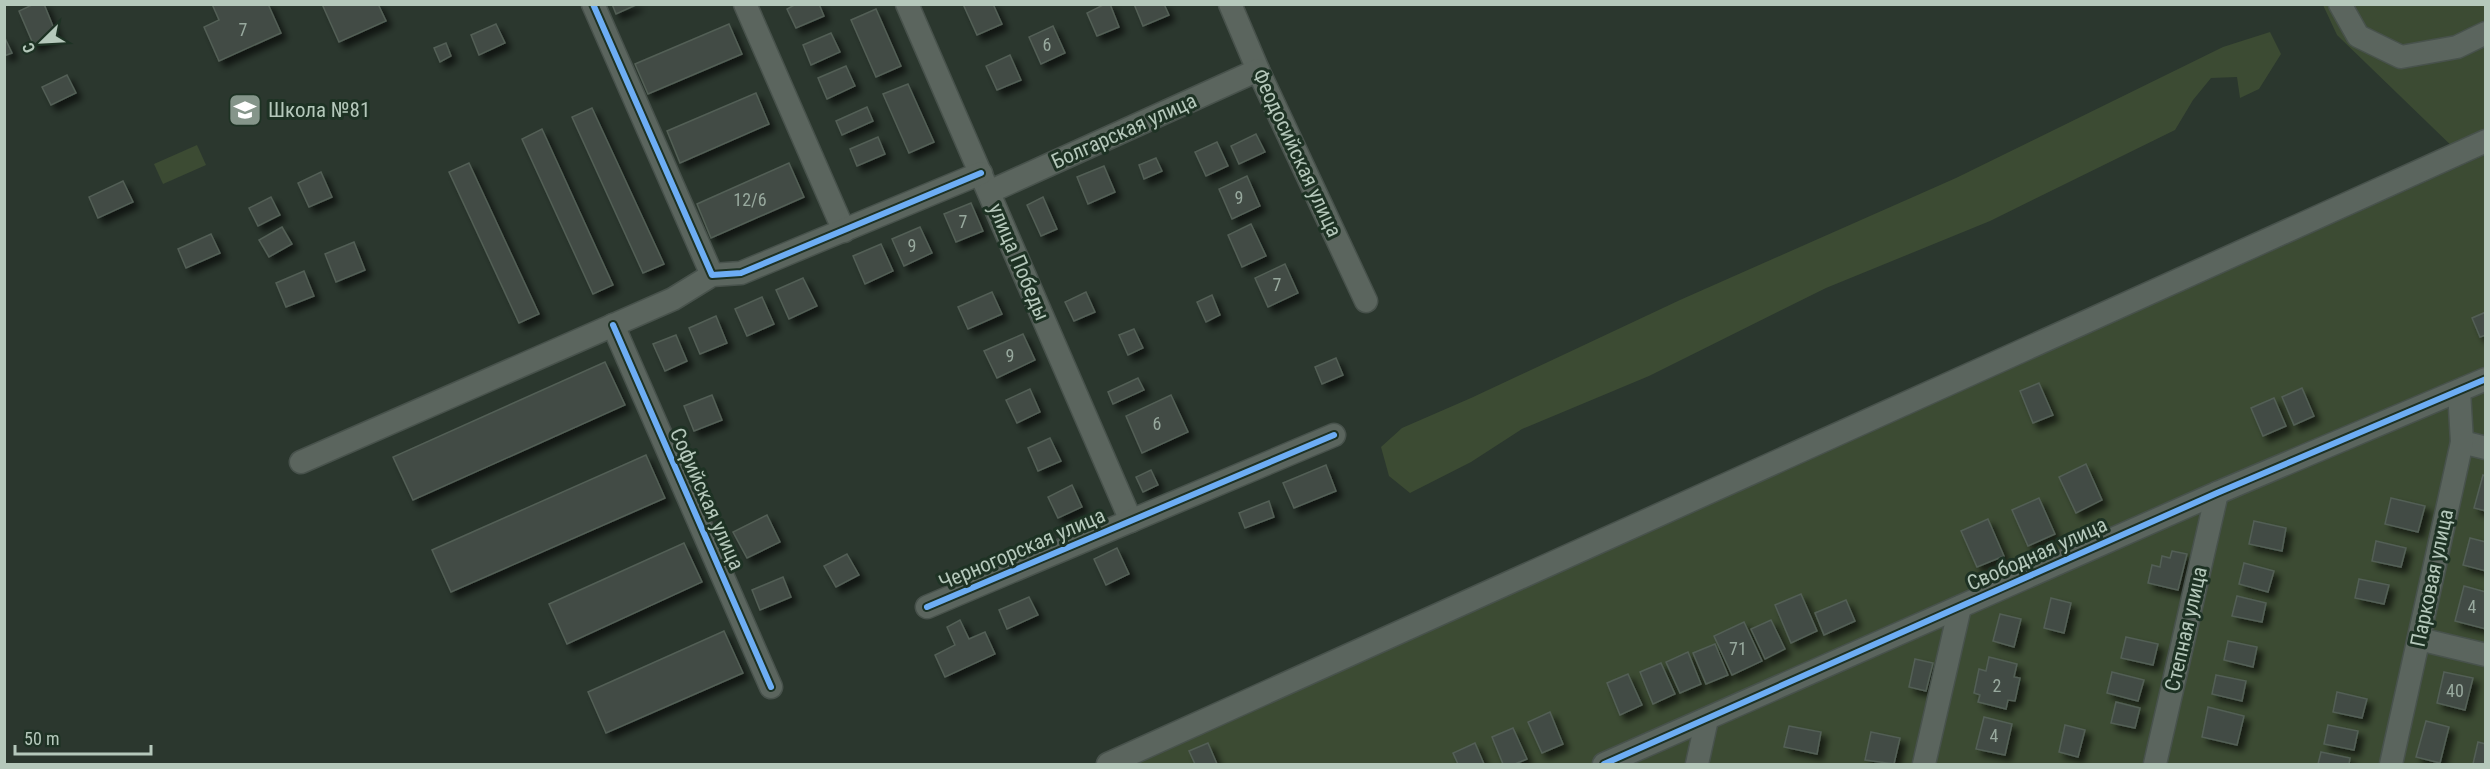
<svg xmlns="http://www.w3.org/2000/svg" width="2490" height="769" viewBox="0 0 2490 769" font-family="'Roboto Condensed',sans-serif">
<defs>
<filter id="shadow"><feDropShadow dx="5.5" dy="5.5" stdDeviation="3" flood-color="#0009"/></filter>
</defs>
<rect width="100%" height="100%" fill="#2b372e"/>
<!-- green -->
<g fill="#3c4b33">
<path d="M2323,5H2485V141L2459,153L2337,35Z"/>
<path d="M2270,32L2281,54L2259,89L2240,98L2237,77L2211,78L2193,100L2175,130L1990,221L1826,288L1649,376L1522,429L1471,462L1410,493L1389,476L1381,447L1402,428L1471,398L1680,300L1956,178L2223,47Z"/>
<path d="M197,145L206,165L163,184L154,164Z"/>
<path d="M2485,155V764H1133Z"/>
</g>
<!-- building -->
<g fill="#424c45" stroke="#535f56" stroke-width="1.5" filter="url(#shadow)">
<path d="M34,4H44L57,36L34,46L19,11Z"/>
<path d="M212,4H268L281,33L219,61L204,27L219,20Z"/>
<path d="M322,4H378L386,21L339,42Z"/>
<path d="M612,4H638L616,14Z"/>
<path d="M796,4H819L824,16L796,28L787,9Z"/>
<path d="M963,4H993L1002,24L977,35Z"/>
<path d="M1105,4H1110L1119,27L1097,36L1087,13Z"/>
<path d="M1134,4H1164L1169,15L1143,26Z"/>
<path d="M876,9L901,66L876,77L851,20Z"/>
<path d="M496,24L505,43L479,55L471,35Z"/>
<path d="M729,24L742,54L648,94L635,64Z"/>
<path d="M1053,26L1065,53L1041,64L1029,37Z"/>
<path d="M831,33L840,52L811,65L803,45Z"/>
<path d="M4,36L12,53L4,56Z"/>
<path d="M446,43L451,56L440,62L434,48Z"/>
<path d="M1010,55L1021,80L997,90L986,66Z"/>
<path d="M846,66L855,86L827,99L818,78Z"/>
<path d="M67,75L76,93L51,105L42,87Z"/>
<path d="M908,84L934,142L909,153L883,94Z"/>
<path d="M756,93L769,124L680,163L667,131Z"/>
<path d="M867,107L873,121L842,135L836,121Z"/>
<path d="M592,108L664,264L643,273L572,117Z"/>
<path d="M542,129L613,285L593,294L522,139Z"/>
<path d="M1256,134L1265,152L1239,164L1231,146Z"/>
<path d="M878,137L885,154L857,166L850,149Z"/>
<path d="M1217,142L1228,166L1206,176L1195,152Z"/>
<path d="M1156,158L1162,171L1144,179L1139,165Z"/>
<path d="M469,163L539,314L519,323L449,172Z"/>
<path d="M789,163L804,197L711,238L697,204Z"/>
<path d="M1104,166L1115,192L1088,204L1077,177Z"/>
<path d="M321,172L332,197L309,207L298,183Z"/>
<path d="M1247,176L1260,206L1232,219L1219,189Z"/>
<path d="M123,181L133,202L98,218L89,197Z"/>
<path d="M271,197L280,215L258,226L249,208Z"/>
<path d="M1043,197L1057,229L1041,236L1027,205Z"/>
<path d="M971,203L983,231L956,242L944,214Z"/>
<path d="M1251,224L1266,256L1242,267L1228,235Z"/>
<path d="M282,227L292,244L269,257L259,240Z"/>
<path d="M920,227L932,253L904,266L892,239Z"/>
<path d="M211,234L220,253L186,268L178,249Z"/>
<path d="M354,242L365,270L336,282L325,254Z"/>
<path d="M881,244L893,271L865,284L853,256Z"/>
<path d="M1285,264L1298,293L1268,307L1255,278Z"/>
<path d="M304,271L314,296L286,307L276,283Z"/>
<path d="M803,278L817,306L789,319L776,290Z"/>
<path d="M992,292L1002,314L968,329L958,307Z"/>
<path d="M1086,292L1095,312L1074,321L1065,302Z"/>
<path d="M1212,295L1220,315L1206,322L1197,302Z"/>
<path d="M762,297L774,324L747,336L735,309Z"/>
<path d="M2486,312V335L2480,337L2472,318Z"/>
<path d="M716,316L727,343L700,354L689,328Z"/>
<path d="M1134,329L1143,348L1128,355L1119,335Z"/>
<path d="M1023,334L1035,360L997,378L984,351Z"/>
<path d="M676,335L687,361L665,371L653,344Z"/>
<path d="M1336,358L1343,375L1322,384L1315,367Z"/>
<path d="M605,362L625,405L413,500L393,457Z"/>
<path d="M1138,378L1144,390L1113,404L1108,392Z"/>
<path d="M2039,383L2053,415L2033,423L2020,391Z"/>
<path d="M2302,388L2314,416L2294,425L2282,397Z"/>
<path d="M1030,389L1040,412L1017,423L1006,400Z"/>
<path d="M712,395L722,420L694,431L684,406Z"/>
<path d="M1171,395L1188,432L1142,453L1126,416Z"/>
<path d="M2274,398L2286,426L2263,436L2251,408Z"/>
<path d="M1050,438L1061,461L1038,471L1028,448Z"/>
<path d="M646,455L665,498L451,592L432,550Z"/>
<path d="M2086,464L2102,500L2076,513L2059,477Z"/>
<path d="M1326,465L1336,491L1294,508L1283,483Z"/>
<path d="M1151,470L1158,485L1143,492L1136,477Z"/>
<path d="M2483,475L2486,476V511L2474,508Z"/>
<path d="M1072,485L1082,507L1058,518L1048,497Z"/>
<path d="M2039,498L2055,534L2028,546L2012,510Z"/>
<path d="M2391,498L2425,506L2418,532L2385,524Z"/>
<path d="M1269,501L1274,517L1245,528L1239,513Z"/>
<path d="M767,515L780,542L747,558L733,532Z"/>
<path d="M1988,519L2004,556L1977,567L1961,531Z"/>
<path d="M2254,521L2286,528L2282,551L2249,544Z"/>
<path d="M2470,538L2486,542V571L2463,565Z"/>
<path d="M2376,541L2406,548L2401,567L2372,561Z"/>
<path d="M684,543L702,582L567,644L549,604Z"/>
<path d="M1117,548L1129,574L1106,585L1094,559Z"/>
<path d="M2172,551L2187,554L2178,590L2148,583L2152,565L2160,567L2162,556L2170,558Z"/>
<path d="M847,554L859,575L836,587L824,566Z"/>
<path d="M2244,563L2274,571L2268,592L2239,584Z"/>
<path d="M783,577L791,597L760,610L752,590Z"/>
<path d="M2359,579L2389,585L2384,604L2355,598Z"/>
<path d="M2464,586L2486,592V629L2455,621Z"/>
<path d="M1801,594L1817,631L1791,643L1775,605Z"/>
<path d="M2237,596L2266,603L2262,622L2232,616Z"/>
<path d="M1029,597L1038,615L1007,629L999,610Z"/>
<path d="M2051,598L2071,603L2064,633L2044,628Z"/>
<path d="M1846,600L1855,621L1824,635L1815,613Z"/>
<path d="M2000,614L2021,619L2014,647L1993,641Z"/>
<path d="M960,620L969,639L985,632L995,654L945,677L935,655L955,645L947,627Z"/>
<path d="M1771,620L1785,649L1765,659L1751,629Z"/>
<path d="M1744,622L1762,661L1732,675L1714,636Z"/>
<path d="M724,631L743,673L606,733L588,692Z"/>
<path d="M2126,637L2158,644L2153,665L2121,658Z"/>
<path d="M2228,641L2257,647L2253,667L2224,660Z"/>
<path d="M1715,644L1728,675L1706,684L1693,653Z"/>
<path d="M1688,652L1701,684L1680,693L1666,662Z"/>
<path d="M1989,657L2017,664L2014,677L2020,678L2015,701L2008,700L2006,709L1978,702L1980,695L1974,693L1979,669L1986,671Z"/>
<path d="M1915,659L1933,663L1926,691L1909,687Z"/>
<path d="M1661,663L1675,694L1653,704L1640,672Z"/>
<path d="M2112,672L2144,680L2138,701L2107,693Z"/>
<path d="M2444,672L2473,678L2465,710L2437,703Z"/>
<path d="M1628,674L1642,705L1620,715L1607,683Z"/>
<path d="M2216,675L2246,681L2242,701L2212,694Z"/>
<path d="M2337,692L2367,699L2362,718L2333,712Z"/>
<path d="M2116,702L2140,708L2135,728L2111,723Z"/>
<path d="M2208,707L2244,716L2237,745L2202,737Z"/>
<path d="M1550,712L1563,744L1542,753L1528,722Z"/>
<path d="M1984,717L2012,724L2005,755L1976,749Z"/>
<path d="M2426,721L2449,727L2440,763L2416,757Z"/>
<path d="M2065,725L2085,730L2078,757L2059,752Z"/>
<path d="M2328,725L2358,731L2354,750L2324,744Z"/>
<path d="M1789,726L1821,732L1817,754L1784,747Z"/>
<path d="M1513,728L1527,759L1515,764H1503L1492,737Z"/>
<path d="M1871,732L1900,738L1894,764L1865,760Z"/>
<path d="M2478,742L2486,744V764H2473Z"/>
<path d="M1208,743L1217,764H1195L1189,751Z"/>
<path d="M1475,743L1484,764H1458L1453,753Z"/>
<path d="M2321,752L2350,758L2349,764H2318Z"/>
</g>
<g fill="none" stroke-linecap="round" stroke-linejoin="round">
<defs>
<g id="minor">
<path d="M593,4L712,275"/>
<path d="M745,4L844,231"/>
<path d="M907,4L1131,521"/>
<path d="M1230,4L1258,70L1366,301"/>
<path d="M2340,4L2358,36L2401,57L2457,47L2486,33"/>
<path d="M989,192L1258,70"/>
<path d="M613,325L771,687"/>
<path d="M2462,442L2486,448"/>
<path d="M301,462L673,299L712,275L741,273L981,173"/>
<path d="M927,607L1334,435"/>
<path d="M2419,639L2486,655"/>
<path d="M1108,764L2486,141"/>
<path d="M1604,764L2217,493L2486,379"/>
<path d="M1697,764L1707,719"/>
<path d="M1924,764L1960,607"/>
<path d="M2155,764L2217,493"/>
<path d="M2391,764L2462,442L2459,391"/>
</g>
</defs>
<!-- minor casing -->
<use href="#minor" stroke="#48524c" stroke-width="25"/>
<!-- minor -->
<use href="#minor" stroke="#5b655e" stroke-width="22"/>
<defs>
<g id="cycleway">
<path d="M593,4L712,275L741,273L981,173"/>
<path d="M613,325L771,687"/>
<path d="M927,607L1334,435"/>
<path d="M1604,764L2217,493L2486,379"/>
</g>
</defs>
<!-- cycleway casing -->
<use href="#cycleway" stroke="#1e3224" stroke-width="10"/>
<!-- cycleway -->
<use href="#cycleway" stroke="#6dadf4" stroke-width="6"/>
</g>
<!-- icons -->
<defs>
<symbol id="school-square" viewBox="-11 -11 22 22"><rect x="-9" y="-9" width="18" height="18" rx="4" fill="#85958a" stroke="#1e3224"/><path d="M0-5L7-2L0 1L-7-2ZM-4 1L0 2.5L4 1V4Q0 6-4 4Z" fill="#fff"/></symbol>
</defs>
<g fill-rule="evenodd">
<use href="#school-square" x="226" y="91" width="38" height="38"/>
</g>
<g text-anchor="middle" stroke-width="6" stroke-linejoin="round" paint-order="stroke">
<!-- number labels -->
<g font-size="18" fill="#98a99e">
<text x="243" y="36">7</text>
<text x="1047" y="51">6</text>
<text x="1239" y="204">9</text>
<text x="750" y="206">12/6</text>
<text x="963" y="228">7</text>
<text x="912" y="252">9</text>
<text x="1277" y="291">7</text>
<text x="1010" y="362">9</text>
<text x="1157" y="430">6</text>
<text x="2472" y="613">4</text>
<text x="1738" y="655">71</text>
<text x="1997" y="692">2</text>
<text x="2455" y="697">40</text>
<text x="1994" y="742">4</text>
</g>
<!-- poi labels -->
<g font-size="21" fill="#b5c8bb" stroke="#1e3224" text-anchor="start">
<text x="268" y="117">Школа №81</text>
</g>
<!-- street labels -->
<g font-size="21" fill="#b5c8bb" stroke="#1e3224">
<text transform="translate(1124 131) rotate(-24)" y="7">Болгарская улица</text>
<text transform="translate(1297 153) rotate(65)" y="7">Феодосийская улица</text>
<text transform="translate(1019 262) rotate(67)" y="7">улица Победы</text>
<text transform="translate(707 499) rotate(66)" y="7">Софийская улица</text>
<text transform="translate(1022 549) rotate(-23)" y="7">Черногорская улица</text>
<text transform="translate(2037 554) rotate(-24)" y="7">Свободная улица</text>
<text transform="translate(2432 578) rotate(-78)" y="7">Парковая улица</text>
<text transform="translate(2186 629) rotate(-77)" y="7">Степная улица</text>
</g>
</g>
<!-- border -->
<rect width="2490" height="769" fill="none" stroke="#b5c8bb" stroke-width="12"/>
<!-- north arrow -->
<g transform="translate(42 42) rotate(246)" stroke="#1e3224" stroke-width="4.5" paint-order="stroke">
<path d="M0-4.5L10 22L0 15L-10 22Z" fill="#b5c8bb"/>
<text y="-9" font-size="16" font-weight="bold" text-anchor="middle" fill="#b5c8bb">С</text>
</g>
<!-- scale -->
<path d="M15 745v9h136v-9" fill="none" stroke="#b5c8bb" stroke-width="3"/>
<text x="24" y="745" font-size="18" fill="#b5c8bb" stroke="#1e3224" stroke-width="4.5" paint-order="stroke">50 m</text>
</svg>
